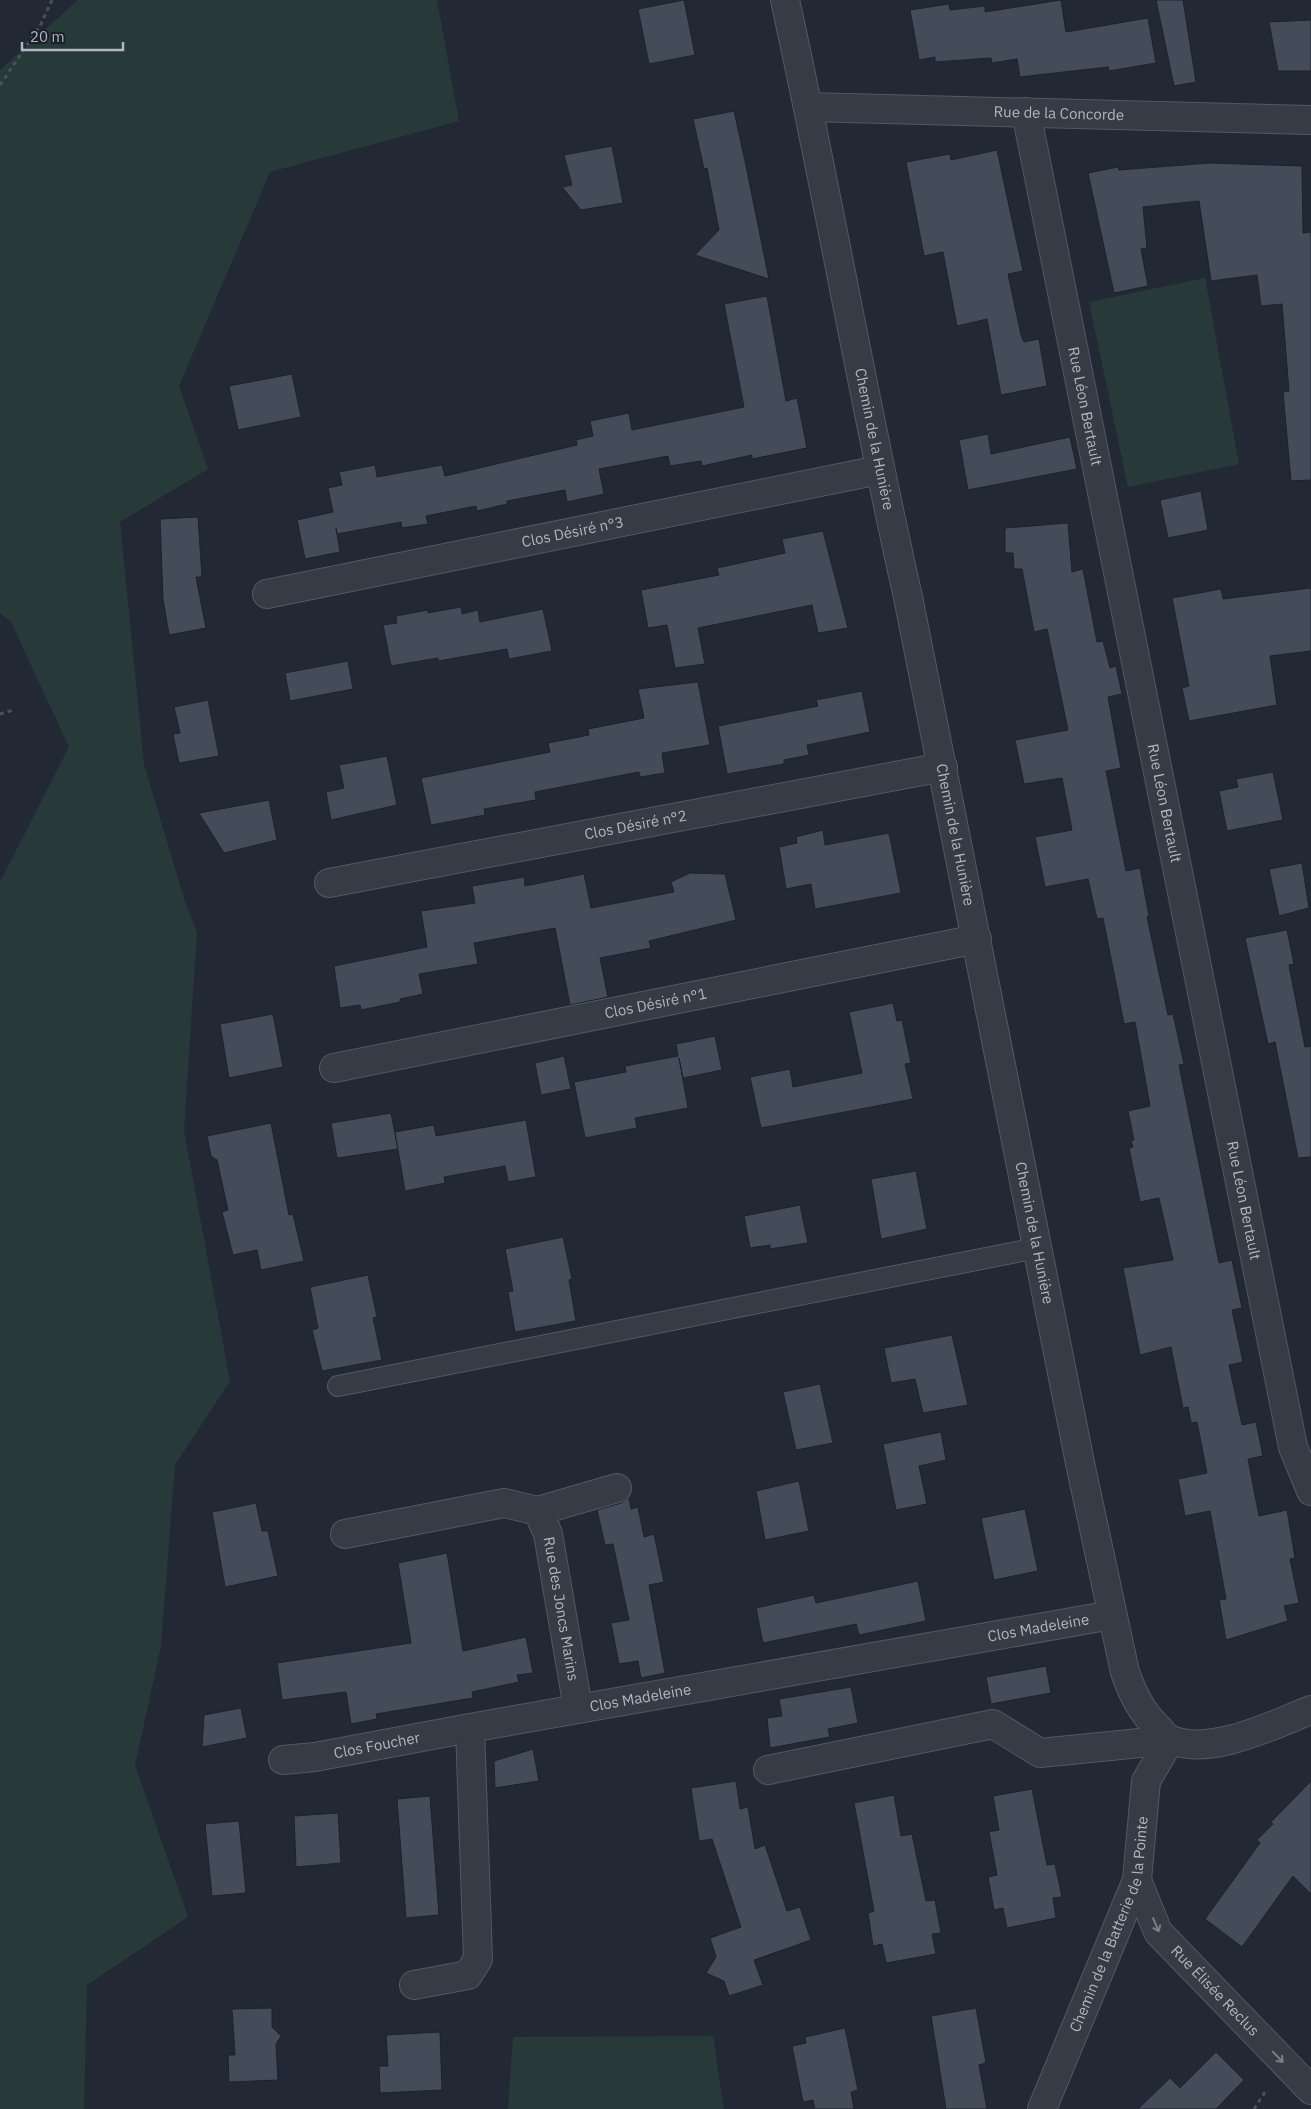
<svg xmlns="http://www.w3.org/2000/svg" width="1311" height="2109" viewBox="0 0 1311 2109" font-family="'IBM Plex Sans',sans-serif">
<rect width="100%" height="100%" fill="#222935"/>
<!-- green -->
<g fill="#28393a">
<path d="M78,0H437L459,121L270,172L179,386L208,469L120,522L144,764L185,902L197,932L184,1130L230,1381L175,1465L161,1646L135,1765L188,1917L87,1985L84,2109H0V882L69,747L11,622L0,613V70Z"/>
<path d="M1205,278L1239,464L1128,487L1089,302Z"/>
<path d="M713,2036L724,2109H508L513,2037Z"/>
</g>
<!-- building -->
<g fill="#444c59" stroke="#1d222c">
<path d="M684,0L695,55L649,64L638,9Z"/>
<path d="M1061,0L1066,32L1148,18L1156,63L1109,71L1108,67L1020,77L1017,59L992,63L991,58L935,62V57L919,60L910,10L949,4L950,10L985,6V12Z"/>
<path d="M1156,0H1183L1196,82L1174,86Z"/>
<path d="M1311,20V71H1278L1269,22Z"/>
<path d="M734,111L745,161L769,279L695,255L719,230L707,168L704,169L693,119Z"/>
<path d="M612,146L623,203L581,210L562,187L572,185L564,155Z"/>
<path d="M997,150L1023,271L1008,274L1021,335L1024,342L1039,339L1047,386L1001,395L987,319L957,326L943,252L924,256L906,162L950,154L951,160Z"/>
<path d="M1210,163L1302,166L1303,233L1311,232V480L1291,481L1283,392L1289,391L1282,304L1261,306L1257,275L1211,281L1199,201L1143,207L1147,248L1141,249L1148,286L1114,293L1088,173L1118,167L1119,170Z"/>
<path d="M767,296L786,401L797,398L807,448L752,459V455L702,466L701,461L670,466L668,456L599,469L604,494L567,502L565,490L507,501V504L477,511L476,506L426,516L428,524L402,528L401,522L337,534L336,528L340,552L305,559L297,520L333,512L328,488L342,485L339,472L375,465L377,477L442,465L445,476L577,445L576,440L593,436L590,421L629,413L632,430L744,407L724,304Z"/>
<path d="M292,374L301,417L238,430L229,386Z"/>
<path d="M988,434L991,454L1070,437L1077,469L968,490L959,440Z"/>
<path d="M1201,491L1208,530L1168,538L1160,500Z"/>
<path d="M198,517L202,577H196L206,628L169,635L163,599L160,519Z"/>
<path d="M1068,523L1072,572L1083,569L1097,642L1103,641L1110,668L1116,666L1122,694L1108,697L1121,768L1106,771L1126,871L1140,868L1149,916L1147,917L1168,1015L1173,1014L1184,1064L1179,1065L1219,1263L1232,1260L1242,1308L1232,1310L1243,1362L1229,1365L1242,1425L1256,1422L1263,1456L1248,1459L1259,1516L1287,1510L1295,1558L1290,1559L1299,1603L1284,1606L1288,1621L1226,1640L1219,1600L1226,1599L1210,1511L1185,1516L1178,1479L1207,1473L1197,1422L1191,1423L1188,1407L1183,1408L1171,1347L1140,1355L1123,1268L1173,1260L1159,1198L1140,1202L1129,1148L1133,1147L1131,1141L1134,1140L1128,1111L1150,1106L1135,1022L1124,1024L1103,918L1097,919L1088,879L1045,887L1035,837L1072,830L1062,778L1024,784L1015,740L1068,730L1047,629L1034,632L1022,569H1014L1013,553H1005V528Z"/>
<path d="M823,531L848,628L818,633L812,605L698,628L705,664L675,668L667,625L648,628L641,590L719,575L717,568L785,553L782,539Z"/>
<path d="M1311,588V651L1270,656L1277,705L1189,721L1182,688L1189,686L1172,598L1221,589L1223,599Z"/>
<path d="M461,607L462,614L478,610L480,622L543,609L552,651L509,659L507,649L438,661V658L391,666L383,625L397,623L396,616L428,610V613Z"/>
<path d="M348,661L353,689L290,701L285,673Z"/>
<path d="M698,682L710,745L662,753L665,773L640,777L639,772L535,792L536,800L484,809L485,815L431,825L421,778L550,752L548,743L589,735L588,729L644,718L638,689Z"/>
<path d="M862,691L870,732L807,745L809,755L784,760V764L727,774L718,726L818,706L816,700Z"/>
<path d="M208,700L219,756L179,763L173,734L180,733L174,707Z"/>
<path d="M387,756L397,805L331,820L326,792L344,788L339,765Z"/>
<path d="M1273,772L1283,820L1227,831L1219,791L1238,787L1236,779Z"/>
<path d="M269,800L277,840L224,853L199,813Z"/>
<path d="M823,830L825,845L889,833L901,893L815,909L811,884L786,889L779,847L797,843L796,837Z"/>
<path d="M1302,863L1309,908L1279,916L1269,869Z"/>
<path d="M690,873L725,874L736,920L649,941L651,948L600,958L608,997L570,1005L555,928L474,943L478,964L419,974L423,994L400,999V1002L361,1010L360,1005L340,1008L334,966L427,947L421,911L475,903L472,886L524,877L525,886L584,874L591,908L674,892L671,882Z"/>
<path d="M1287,930L1294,964L1289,965L1305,1047L1311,1046V1157L1298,1158L1275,1042L1268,1044L1245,938Z"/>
<path d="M893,1003L897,1021L902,1020L907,1044L911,1063L905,1064L913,1099L761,1128L750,1077L790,1069L793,1087L862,1073L849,1012Z"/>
<path d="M273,1014L283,1067L229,1078L220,1024Z"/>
<path d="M715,1036L722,1070L683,1078L679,1058L688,1108L635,1118L637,1128L585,1138L574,1082L626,1072L625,1066L678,1056L676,1044Z"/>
<path d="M564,1056L571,1089L541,1095L535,1063Z"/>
<path d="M391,1113L398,1149L337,1158L331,1123Z"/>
<path d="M526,1120L536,1177L508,1182L505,1166L444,1177L445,1183L405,1191L395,1132L434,1125L436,1136Z"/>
<path d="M271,1123L289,1215L293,1214L304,1261L261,1270L257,1250L233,1255L222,1212L228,1210L217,1160L211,1156L207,1136Z"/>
<path d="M916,1171L927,1229L881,1239L871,1179Z"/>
<path d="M800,1205L808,1243L770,1249V1245L750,1248L744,1216Z"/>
<path d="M563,1237L572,1279L569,1280L576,1321L515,1332L508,1292L513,1291L505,1249Z"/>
<path d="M368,1275L377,1317L373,1318L382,1360L322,1371L312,1330L318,1328L310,1287Z"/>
<path d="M952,1335L968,1405L923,1413L915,1379L891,1383L884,1348Z"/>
<path d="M820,1384L833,1443L796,1450L783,1392Z"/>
<path d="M941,1432L946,1460L919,1466L927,1504L896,1510L883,1444Z"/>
<path d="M799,1481L809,1531L765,1540L756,1491Z"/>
<path d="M629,1498L631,1509L638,1507L644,1537L654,1534L664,1582L649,1585L665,1673L641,1678L638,1661L619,1664L611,1623L629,1620L613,1544L605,1545L597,1510L621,1503Z"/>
<path d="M256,1503L262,1531H268L278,1576L225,1587L212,1512Z"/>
<path d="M1025,1509L1038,1571L994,1580L981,1518Z"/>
<path d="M447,1553L463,1651L526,1637L533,1673L517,1675L519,1682L472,1692L473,1698L376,1714L377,1719L351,1724L346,1692L282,1700L277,1663L411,1643L398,1563Z"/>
<path d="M918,1581L926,1621L859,1635L856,1624L763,1643L756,1608L814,1595L816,1603Z"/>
<path d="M1046,1666L1051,1693L991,1704L986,1677Z"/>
<path d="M851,1687L858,1723L828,1729L830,1737L770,1748L767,1718L782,1716L779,1699Z"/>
<path d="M241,1708L247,1738L202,1747L204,1715Z"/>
<path d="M533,1749L539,1781L495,1788L494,1761Z"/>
<path d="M736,1781L740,1809L748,1807L755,1849L765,1845L787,1911L800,1907L811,1940L754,1960L763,1985L729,1996L724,1981L706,1973L716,1957L710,1938L741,1927L712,1839L699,1841L691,1788Z"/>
<path d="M1311,1781V1894L1293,1876L1242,1947L1205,1919L1260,1843L1257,1840L1273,1824L1271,1822Z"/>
<path d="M1032,1789L1047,1865L1055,1864L1062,1897L1053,1898L1056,1918L1007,1928L1003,1908L994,1910L988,1877L997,1875L989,1832L999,1830L993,1796Z"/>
<path d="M894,1795L901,1836L912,1834L926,1901L935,1900L941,1933L932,1934L936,1954L886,1963L882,1944L873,1946L868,1913L874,1911L854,1803Z"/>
<path d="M430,1796L439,1915L406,1918L397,1799Z"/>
<path d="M338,1813L341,1863L296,1867L294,1816Z"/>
<path d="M239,1821L246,1893L212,1896L205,1824Z"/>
<path d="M272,2008V2027L281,2036L276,2044L278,2080L229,2082L228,2055H235L232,2009Z"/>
<path d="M976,2008L986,2063L979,2065L987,2109H946L931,2016Z"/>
<path d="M845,2028L858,2090L851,2092L854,2109H815L813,2100L803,2102L792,2046L806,2043L805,2037Z"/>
<path d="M440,2032L442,2090L380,2093L379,2066H388L386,2035Z"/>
<path d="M1216,2052L1244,2080L1216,2109H1138L1170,2078L1180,2088Z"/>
</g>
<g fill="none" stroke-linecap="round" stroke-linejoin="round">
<defs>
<path id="lane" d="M338,1386L1037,1248"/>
<g id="street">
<path id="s1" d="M785,0C829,199 863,399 908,597L1081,1468L1125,1672C1133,1695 1142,1713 1160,1730C1163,1734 1167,1739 1171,1740C1212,1756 1272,1725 1311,1710"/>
<path id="s2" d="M808,107L1311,120"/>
<path id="s3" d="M1026,112L1293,1447L1311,1491"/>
<path id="s4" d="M267,594L879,470"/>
<path id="s5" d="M329,883L943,767"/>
<path id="s6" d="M334,1068L977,939"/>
<path d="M538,1511L617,1488"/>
<path id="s7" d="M345,1534L504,1503L538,1511L548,1534L578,1708"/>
<path id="s8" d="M283,1760L315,1757L470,1728"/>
<path d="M768,1770L993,1724L1040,1753L1170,1740"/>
<path id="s9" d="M1137,1880L1158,1932L1311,2090"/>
<path id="s10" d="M414,1985L468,1975L478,1959L470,1728L1112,1615"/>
<path id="s11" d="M1042,2109L1137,1880L1146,1781L1170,1740"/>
</g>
</defs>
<!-- lane casing -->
<use href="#lane" stroke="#535963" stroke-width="22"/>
<!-- street casing -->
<use href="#street" stroke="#535963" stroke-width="30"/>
<!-- path -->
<g stroke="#465458" stroke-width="3" stroke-dasharray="4 4" stroke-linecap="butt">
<path d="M0,85L40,26L52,0"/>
<path d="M0,714L13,710"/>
<path d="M1254,2109L1267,2089"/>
</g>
<!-- lane -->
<use href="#lane" stroke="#363b46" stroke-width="20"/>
<!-- street -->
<use href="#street" stroke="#363b46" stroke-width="28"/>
</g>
<!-- one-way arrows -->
<defs><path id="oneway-shaft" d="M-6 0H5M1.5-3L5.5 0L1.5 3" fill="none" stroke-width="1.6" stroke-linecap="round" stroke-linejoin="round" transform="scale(1.25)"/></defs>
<g stroke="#797f8a">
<use href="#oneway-shaft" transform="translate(1156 1925) rotate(67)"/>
<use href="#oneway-shaft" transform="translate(1278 2057) rotate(46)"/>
</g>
<g text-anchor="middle" stroke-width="5" stroke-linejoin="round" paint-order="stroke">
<!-- street labels -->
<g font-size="15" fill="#b0b6c2" stroke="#1b202a">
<text dy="5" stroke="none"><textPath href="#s2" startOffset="251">Rue de la Concorde</textPath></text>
<text dy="5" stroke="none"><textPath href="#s3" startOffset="300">Rue Léon Bertault</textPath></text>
<text dy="5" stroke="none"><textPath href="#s1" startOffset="448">Chemin de la Hunière</textPath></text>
<text dy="5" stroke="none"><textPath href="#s4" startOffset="312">Clos Désiré n°3</textPath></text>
<text dy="5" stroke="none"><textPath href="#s3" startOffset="705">Rue Léon Bertault</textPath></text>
<text dy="5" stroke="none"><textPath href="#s5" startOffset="312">Clos Désiré n°2</textPath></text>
<text dy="5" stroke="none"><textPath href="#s1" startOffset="852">Chemin de la Hunière</textPath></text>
<text dy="5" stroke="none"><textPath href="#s6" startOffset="328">Clos Désiré n°1</textPath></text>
<text dy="5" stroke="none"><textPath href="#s3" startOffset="1110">Rue Léon Bertault</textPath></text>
<text dy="5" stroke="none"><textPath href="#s1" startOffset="1258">Chemin de la Hunière</textPath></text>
<text dy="5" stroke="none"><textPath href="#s7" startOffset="298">Rue des Joncs Marins</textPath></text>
<text dy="5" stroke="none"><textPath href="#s10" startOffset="882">Clos Madeleine</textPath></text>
<text dy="5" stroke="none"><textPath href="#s10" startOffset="478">Clos Madeleine</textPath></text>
<text dy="5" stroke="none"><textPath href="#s8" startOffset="95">Clos Foucher</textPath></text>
<text dy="5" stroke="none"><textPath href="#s11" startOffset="198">Chemin de la Batterie de la Pointe</textPath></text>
<text dy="5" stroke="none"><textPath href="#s9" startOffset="138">Rue Élisée Reclus</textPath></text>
</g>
</g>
<!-- scale -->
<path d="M22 42v8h101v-8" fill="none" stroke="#b0b6c2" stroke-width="2.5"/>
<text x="30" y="42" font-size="15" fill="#b0b6c2" stroke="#1b202a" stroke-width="4" paint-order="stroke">20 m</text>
</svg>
